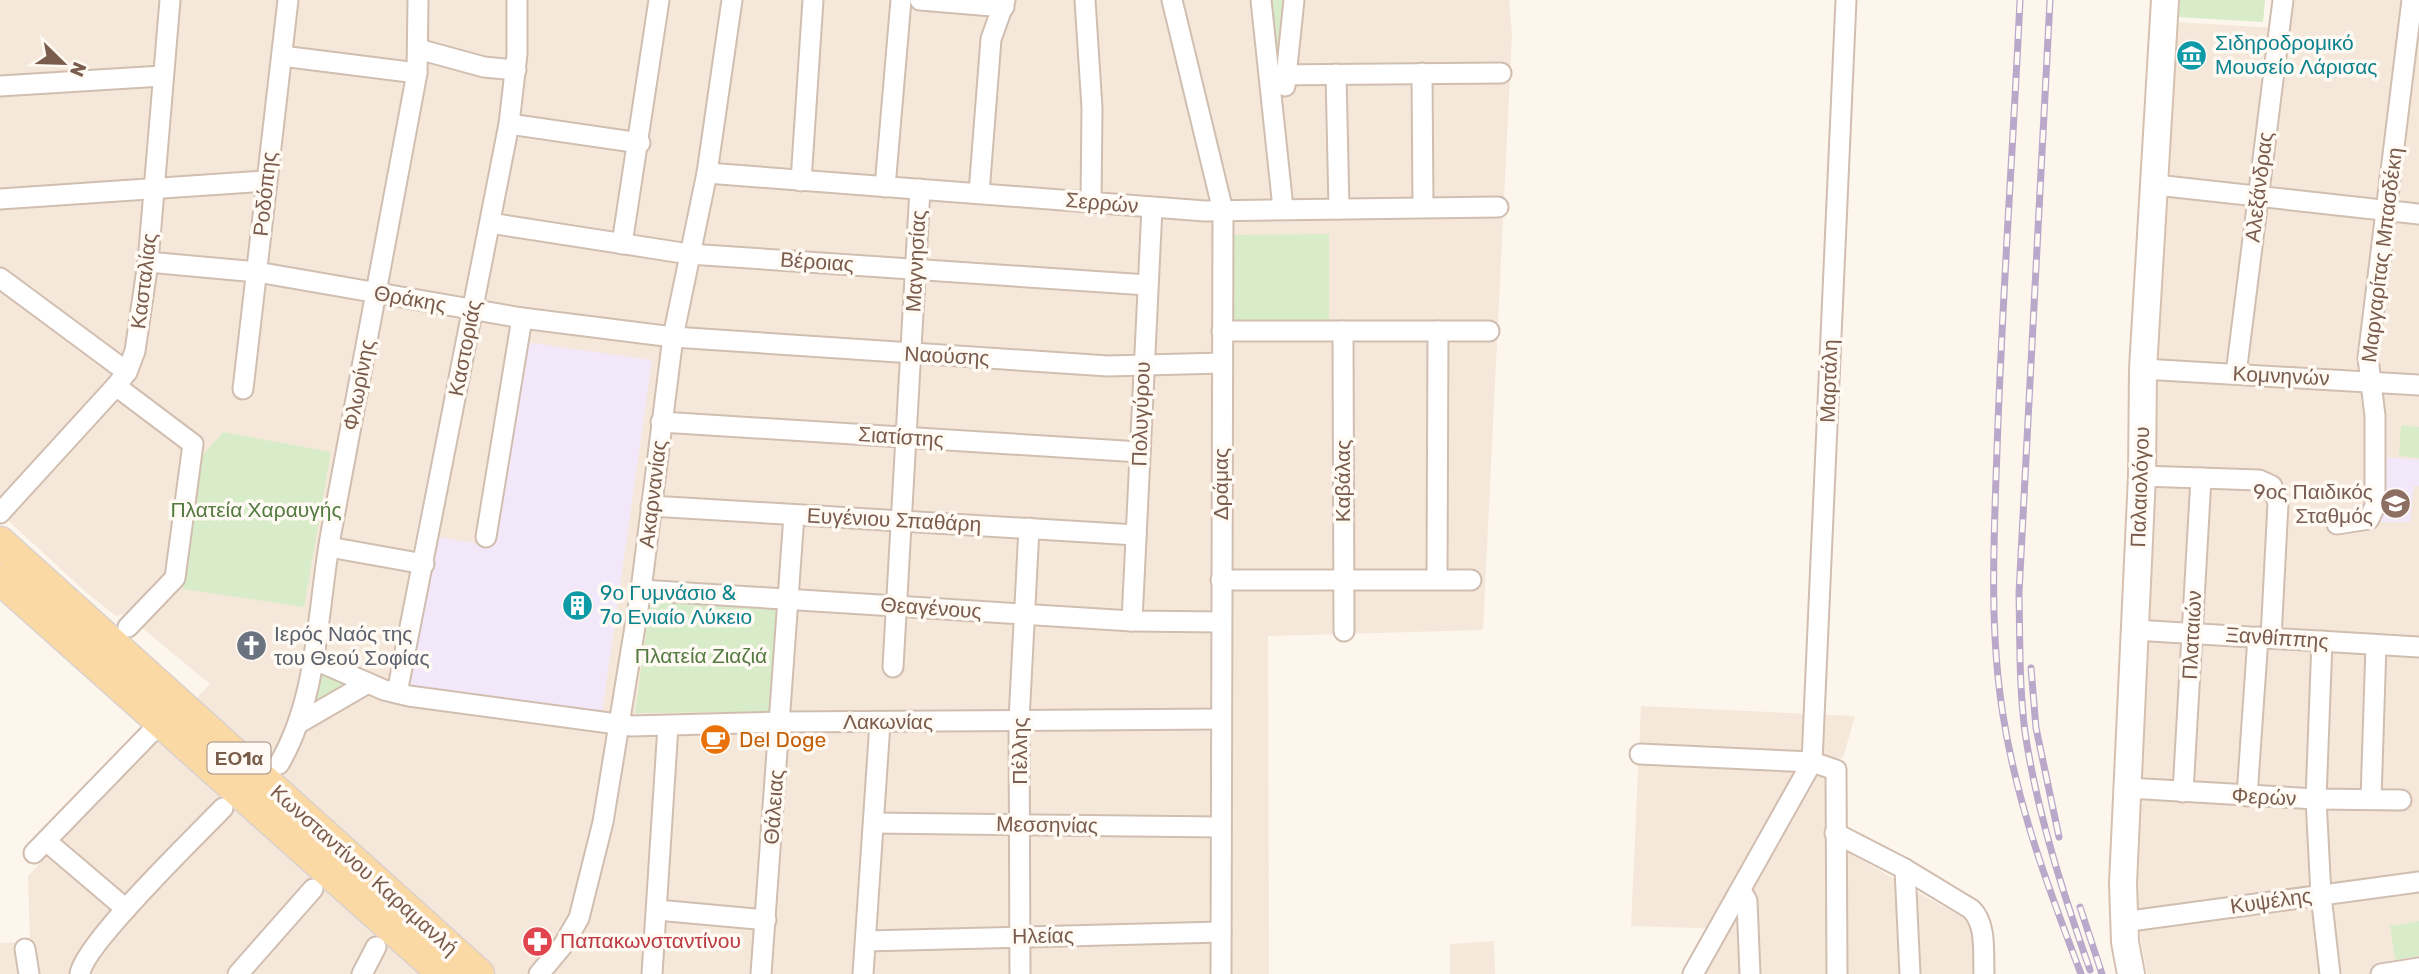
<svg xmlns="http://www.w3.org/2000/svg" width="2419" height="974" viewBox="0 0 2419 974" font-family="Rubik,sans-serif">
<rect width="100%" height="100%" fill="#fdf6ec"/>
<!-- residential -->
<g fill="#f5e8da">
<path d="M0,0H1509L1512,34L1483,630L1268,636L1269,974H0V943L30,942L28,876L210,684L125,614L116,616L87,593L0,513Z"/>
<path d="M2281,0H2419V974H2147L2134,902L2136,711L2176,22L2278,28Z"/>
<path d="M1641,706L1855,716L1843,758L1829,757L1828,841L1974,924L1976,974H1701L1726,929L1631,926Z"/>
<path d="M1494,941L1495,974H1450V944Z"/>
</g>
<!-- education -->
<g fill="#f3e8fa">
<path d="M524,342L652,360L601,720L409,691L437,537L491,546Z"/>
<path d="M2381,457L2419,460V486H2414L2410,522H2381Z"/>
</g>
<!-- green -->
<g fill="#d8ecc9">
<path d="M1268,0H1286L1279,64H1275Z"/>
<path d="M2177,0H2265L2263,22L2176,17Z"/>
<path d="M1329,234V328H1233L1234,235Z"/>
<path d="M2401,425L2419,427V458L2399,456Z"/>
<path d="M223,432L331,452L304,607L183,589L197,462Z"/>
<path d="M651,597L777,604L773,712L635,713Z"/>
<path d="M321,670L354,682L312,706Z"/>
<path d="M2419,921V956L2395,960L2390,926Z"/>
</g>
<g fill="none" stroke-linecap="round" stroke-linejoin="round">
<defs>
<g id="street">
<path d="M920,0L1004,7"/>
<path d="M1085,0L1092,108L1091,201"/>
<path d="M1172,0L1223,211L1221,974"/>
<path d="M1261,0L1283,208"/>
<path d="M418,49L484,67L516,70"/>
<path d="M282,56L417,73"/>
<path d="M1422,73L1423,207"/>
<path d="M1336,74L1339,209"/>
<path d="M1271,75L1501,73"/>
<path d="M0,86L162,76"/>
<path d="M1285,86L1294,0"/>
<path d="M509,124L640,143"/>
<path d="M707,173L1205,211L1498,207"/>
<path d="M801,181L813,0"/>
<path d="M2156,185L2419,214"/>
<path d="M885,187L901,0"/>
<path d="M979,193L991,39L1005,0"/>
<path d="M0,199L265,181"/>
<path d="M490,223L689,254L1147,285"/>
<path d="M622,244L659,0"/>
<path d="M148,262L257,272L522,318L673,337L1108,366L1222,363"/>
<path d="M0,278L127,372"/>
<path d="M1222,331H1489"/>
<path d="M1343,331L1344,631"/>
<path d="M2143,369L2419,385"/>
<path d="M2236,374L2283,0"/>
<path d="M116,386L193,444L175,578L128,627"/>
<path d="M243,389L288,0"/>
<path d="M661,422L1140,452"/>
<path d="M2142,476L2259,480L2272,486L2278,503L2271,638"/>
<path d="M651,506L1136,535"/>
<path d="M0,513L116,386L127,372L135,351L148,262L170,0"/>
<path d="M2337,524L2369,519L2375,506V416L2368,358L2412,0"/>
<path d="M486,537L522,318"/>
<path d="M329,547L424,564"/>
<path d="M1437,579L1438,331"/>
<path d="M1221,580H1471"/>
<path d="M641,590L1132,621L1221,622"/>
<path d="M1132,621L1152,208"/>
<path d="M2134,630L2419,647"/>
<path d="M2322,641L2316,799L2321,895L2330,974"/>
<path d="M313,659L384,690L409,696L632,726L781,722L1221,719"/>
<path d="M893,667L920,189"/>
<path d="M397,693L509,124L517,54V0"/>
<path d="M299,723L368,683"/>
<path d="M1640,754L1812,762L1836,770L1837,974"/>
<path d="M279,764C319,696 317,610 331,533C359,379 389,226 417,73L418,0"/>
<path d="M2128,788L2316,799L2401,800"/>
<path d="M2183,792L2201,478"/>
<path d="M2247,796L2258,637"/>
<path d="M2371,799L2376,645"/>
<path d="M874,823L1221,827"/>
<path d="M1835,833L1905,869L1971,909C1987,924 1983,953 1984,974"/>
<path d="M52,846L126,909"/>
<path d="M34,853L161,722"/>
<path d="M1905,869L1910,974"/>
<path d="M1741,890L1747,901L1750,974"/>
<path d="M657,910L766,920"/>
<path d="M2123,922L2419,882"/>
<path d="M866,941L1221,932"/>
<path d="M25,949L29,974"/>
<path d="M80,974C83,945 197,835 223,808"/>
<path d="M238,974L313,889"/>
<path d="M362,974L376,947"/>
<path d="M539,974L564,944L579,918L603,822L641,590L673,337L707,173L732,0"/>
<path d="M652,974L668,726"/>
<path d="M761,974L794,515"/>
<path d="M863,974L880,723"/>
<path d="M1020,974L1019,720L1029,528"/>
<path d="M1693,974L1812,762L1846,0"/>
<path d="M2381,974L2419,968"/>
</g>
<path id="secondary" d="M2131,974L2125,942L2123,883L2142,476L2143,369L2165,0"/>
<g id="primary">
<path d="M0,542L479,974"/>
<path d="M0,579L443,974"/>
</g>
</defs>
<!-- street casing -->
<use href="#street" stroke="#d1beb0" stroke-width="23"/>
<!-- secondary casing -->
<use href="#secondary" stroke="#d6c0b0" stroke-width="30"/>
<!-- primary casing -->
<use href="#primary" stroke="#dad1cd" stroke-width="33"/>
<!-- street -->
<use href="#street" stroke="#fff" stroke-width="19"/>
<!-- secondary -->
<use href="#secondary" stroke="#fff" stroke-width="26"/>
<!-- primary -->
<use href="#primary" stroke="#fbd9a5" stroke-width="30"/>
<defs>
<g id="rail">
<path d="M2020,0C2013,150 2002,300 1997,450C1994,538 1989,629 2003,715C2017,805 2049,890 2081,974"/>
<path d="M2050,0L2019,593C2020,639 2019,686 2025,732C2037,813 2063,893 2090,970"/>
<path d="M2031,668L2036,728L2059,837"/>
<path d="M2080,907L2102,974"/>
</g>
</defs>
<!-- rail casing -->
<use href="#rail" stroke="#b9a8c9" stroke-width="7"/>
<!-- rail -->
<use href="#rail" stroke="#fffaf3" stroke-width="4.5" stroke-dasharray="13" stroke-linecap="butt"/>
</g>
<!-- icons -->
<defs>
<symbol id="museum-disc" viewBox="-11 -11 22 22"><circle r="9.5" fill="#0f9aa8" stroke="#fffaf3"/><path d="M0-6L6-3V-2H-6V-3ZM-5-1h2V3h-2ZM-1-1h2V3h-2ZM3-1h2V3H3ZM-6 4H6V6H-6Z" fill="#fff"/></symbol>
<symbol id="school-disc" viewBox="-11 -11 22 22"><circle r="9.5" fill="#8d6e63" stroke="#fffaf3"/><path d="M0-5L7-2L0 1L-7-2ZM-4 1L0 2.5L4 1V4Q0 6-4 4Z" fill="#fff"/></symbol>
<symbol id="building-disc" viewBox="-11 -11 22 22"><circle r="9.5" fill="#0f9aa8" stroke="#fffaf3"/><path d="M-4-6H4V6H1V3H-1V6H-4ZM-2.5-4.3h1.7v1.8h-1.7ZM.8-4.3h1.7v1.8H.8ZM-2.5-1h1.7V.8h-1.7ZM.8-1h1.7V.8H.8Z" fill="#fff"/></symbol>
<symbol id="church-disc" viewBox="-11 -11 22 22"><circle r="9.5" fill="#6b7280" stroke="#fffaf3"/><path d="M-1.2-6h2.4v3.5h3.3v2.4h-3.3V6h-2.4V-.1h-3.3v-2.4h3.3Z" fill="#fff"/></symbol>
<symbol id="cafe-disc" viewBox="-11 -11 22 22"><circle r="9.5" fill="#e8710a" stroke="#fffaf3"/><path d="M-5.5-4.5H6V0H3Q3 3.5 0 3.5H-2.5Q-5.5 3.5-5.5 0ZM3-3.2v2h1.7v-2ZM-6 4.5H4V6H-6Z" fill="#fff"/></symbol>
<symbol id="pharmacy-disc" viewBox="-11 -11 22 22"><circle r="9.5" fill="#e0444e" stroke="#fffaf3"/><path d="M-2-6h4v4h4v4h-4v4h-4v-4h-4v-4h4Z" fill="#fff"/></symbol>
</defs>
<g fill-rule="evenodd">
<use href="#museum-disc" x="2174" y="38" width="35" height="35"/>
<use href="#school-disc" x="2378" y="486" width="35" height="35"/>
<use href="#building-disc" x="560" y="588" width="35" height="35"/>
<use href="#church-disc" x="234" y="628" width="35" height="35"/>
<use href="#cafe-disc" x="698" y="722" width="35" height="35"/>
<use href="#pharmacy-disc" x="520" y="924" width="35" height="35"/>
</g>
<g text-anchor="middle" stroke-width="7" stroke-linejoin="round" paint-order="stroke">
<!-- shield labels -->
<rect fill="#fffaf3" stroke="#a28b7f" stroke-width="2" x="207.5" y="742.5" width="63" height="31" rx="5"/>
<g font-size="19" font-weight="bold" fill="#7a5c4d">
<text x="239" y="765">ΕΟ1α</text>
</g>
<!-- culture labels -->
<g font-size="21" fill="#0d838f" stroke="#fffaf3" text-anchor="start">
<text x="2215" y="50">Σιδηροδρομικό<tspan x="2215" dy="24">Μουσείο Λάρισας</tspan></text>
<text x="600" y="600">9ο Γυμνάσιο &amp;<tspan x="600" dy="24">7ο Ενιαίο Λύκειο</tspan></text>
</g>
<!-- street labels -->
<g font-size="21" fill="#7a5c4d" stroke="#fffaf3">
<text transform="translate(2259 187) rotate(-83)" y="7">Αλεξάνδρας</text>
<text transform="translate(265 194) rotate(-84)" y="7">Ροδόπης</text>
<text transform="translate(1102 203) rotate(5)" y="7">Σερρών</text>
<text transform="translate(2382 255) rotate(-83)" y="7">Μαργαρίτας Μπασδέκη</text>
<text transform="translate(916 261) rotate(-87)" y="7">Μαγνησίας</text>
<text transform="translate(817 262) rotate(4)" y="7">Βέροιας</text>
<text transform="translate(144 281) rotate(-83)" y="7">Κασταλίας</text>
<text transform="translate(410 299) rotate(10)" y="7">Θράκης</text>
<text transform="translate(465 348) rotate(-79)" y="7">Καστοριάς</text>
<text transform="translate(947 356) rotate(3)" y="7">Ναούσης</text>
<text transform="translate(2281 376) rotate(3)" y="7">Κομνηνών</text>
<text transform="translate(1829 381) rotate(-88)" y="7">Μαρτάλη</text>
<text transform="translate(359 385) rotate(-79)" y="7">Φλωρίνης</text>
<text transform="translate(1141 414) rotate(-88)" y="7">Πολυγύρου</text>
<text transform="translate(901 437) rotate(4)" y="7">Σιατίστης</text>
<text transform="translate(1343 481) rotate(-90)" y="7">Καβάλας</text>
<text transform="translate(1221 484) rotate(-90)" y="7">Δράμας</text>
<text transform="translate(2140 487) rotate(-88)" y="7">Παλαιολόγου</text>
<text transform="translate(653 494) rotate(-83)" y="7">Ακαρνανίας</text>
<text transform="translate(894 520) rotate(3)" y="7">Ευγένιου Σπαθάρη</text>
<text transform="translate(931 608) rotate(4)" y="7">Θεαγένους</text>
<text transform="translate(2192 635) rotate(-87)" y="7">Πλαταιών</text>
<text transform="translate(2277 638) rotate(4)" y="7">Ξανθίππης</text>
<text x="888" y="729">Λακωνίας</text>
<text transform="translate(1020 751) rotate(-90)" y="7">Πέλλης</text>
<text transform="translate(2264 797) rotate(3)" y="7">Φερών</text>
<text transform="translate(774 807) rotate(-86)" y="7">Θάλειας</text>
<text transform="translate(1047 825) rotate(1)" y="7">Μεσσηνίας</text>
<text transform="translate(364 870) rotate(42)" y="7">Κωνσταντίνου Καραμανλή</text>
<text transform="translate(2271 901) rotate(-8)" y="7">Κυψέλης</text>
<text transform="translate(1043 936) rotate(-1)" y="7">Ηλείας</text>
</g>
<!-- education labels -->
<g font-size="21" fill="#785e54" stroke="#fffaf3" text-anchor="end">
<text x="2373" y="499">9ος Παιδικός<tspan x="2373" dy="24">Σταθμός</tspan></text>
</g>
<!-- park labels -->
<g font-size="21" fill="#537a41" stroke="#fffaf3">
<text x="256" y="517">Πλατεία Χαραυγής</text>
<text x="701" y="663">Πλατεία Ζιαζιά</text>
</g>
<!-- worship labels -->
<g font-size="21" fill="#5b616d" stroke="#fffaf3" text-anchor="start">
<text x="274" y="641">Ιερός Ναός της<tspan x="274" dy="24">του Θεού Σοφίας</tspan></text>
</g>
<!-- food labels -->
<g font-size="21" fill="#c56008" stroke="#fffaf3" text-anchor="start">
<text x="739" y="747">Del Doge</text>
</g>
<!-- health labels -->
<g font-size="21" fill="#be3a42" stroke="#fffaf3" text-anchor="start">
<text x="560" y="948">Παπακωνσταντίνου</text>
</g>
</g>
<!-- north arrow -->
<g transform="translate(63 63) rotate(113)" stroke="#fffaf3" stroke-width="5" paint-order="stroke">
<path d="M0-5L12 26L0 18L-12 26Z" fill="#7a5c4d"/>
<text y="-10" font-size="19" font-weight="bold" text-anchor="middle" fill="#7a5c4d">N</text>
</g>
</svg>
